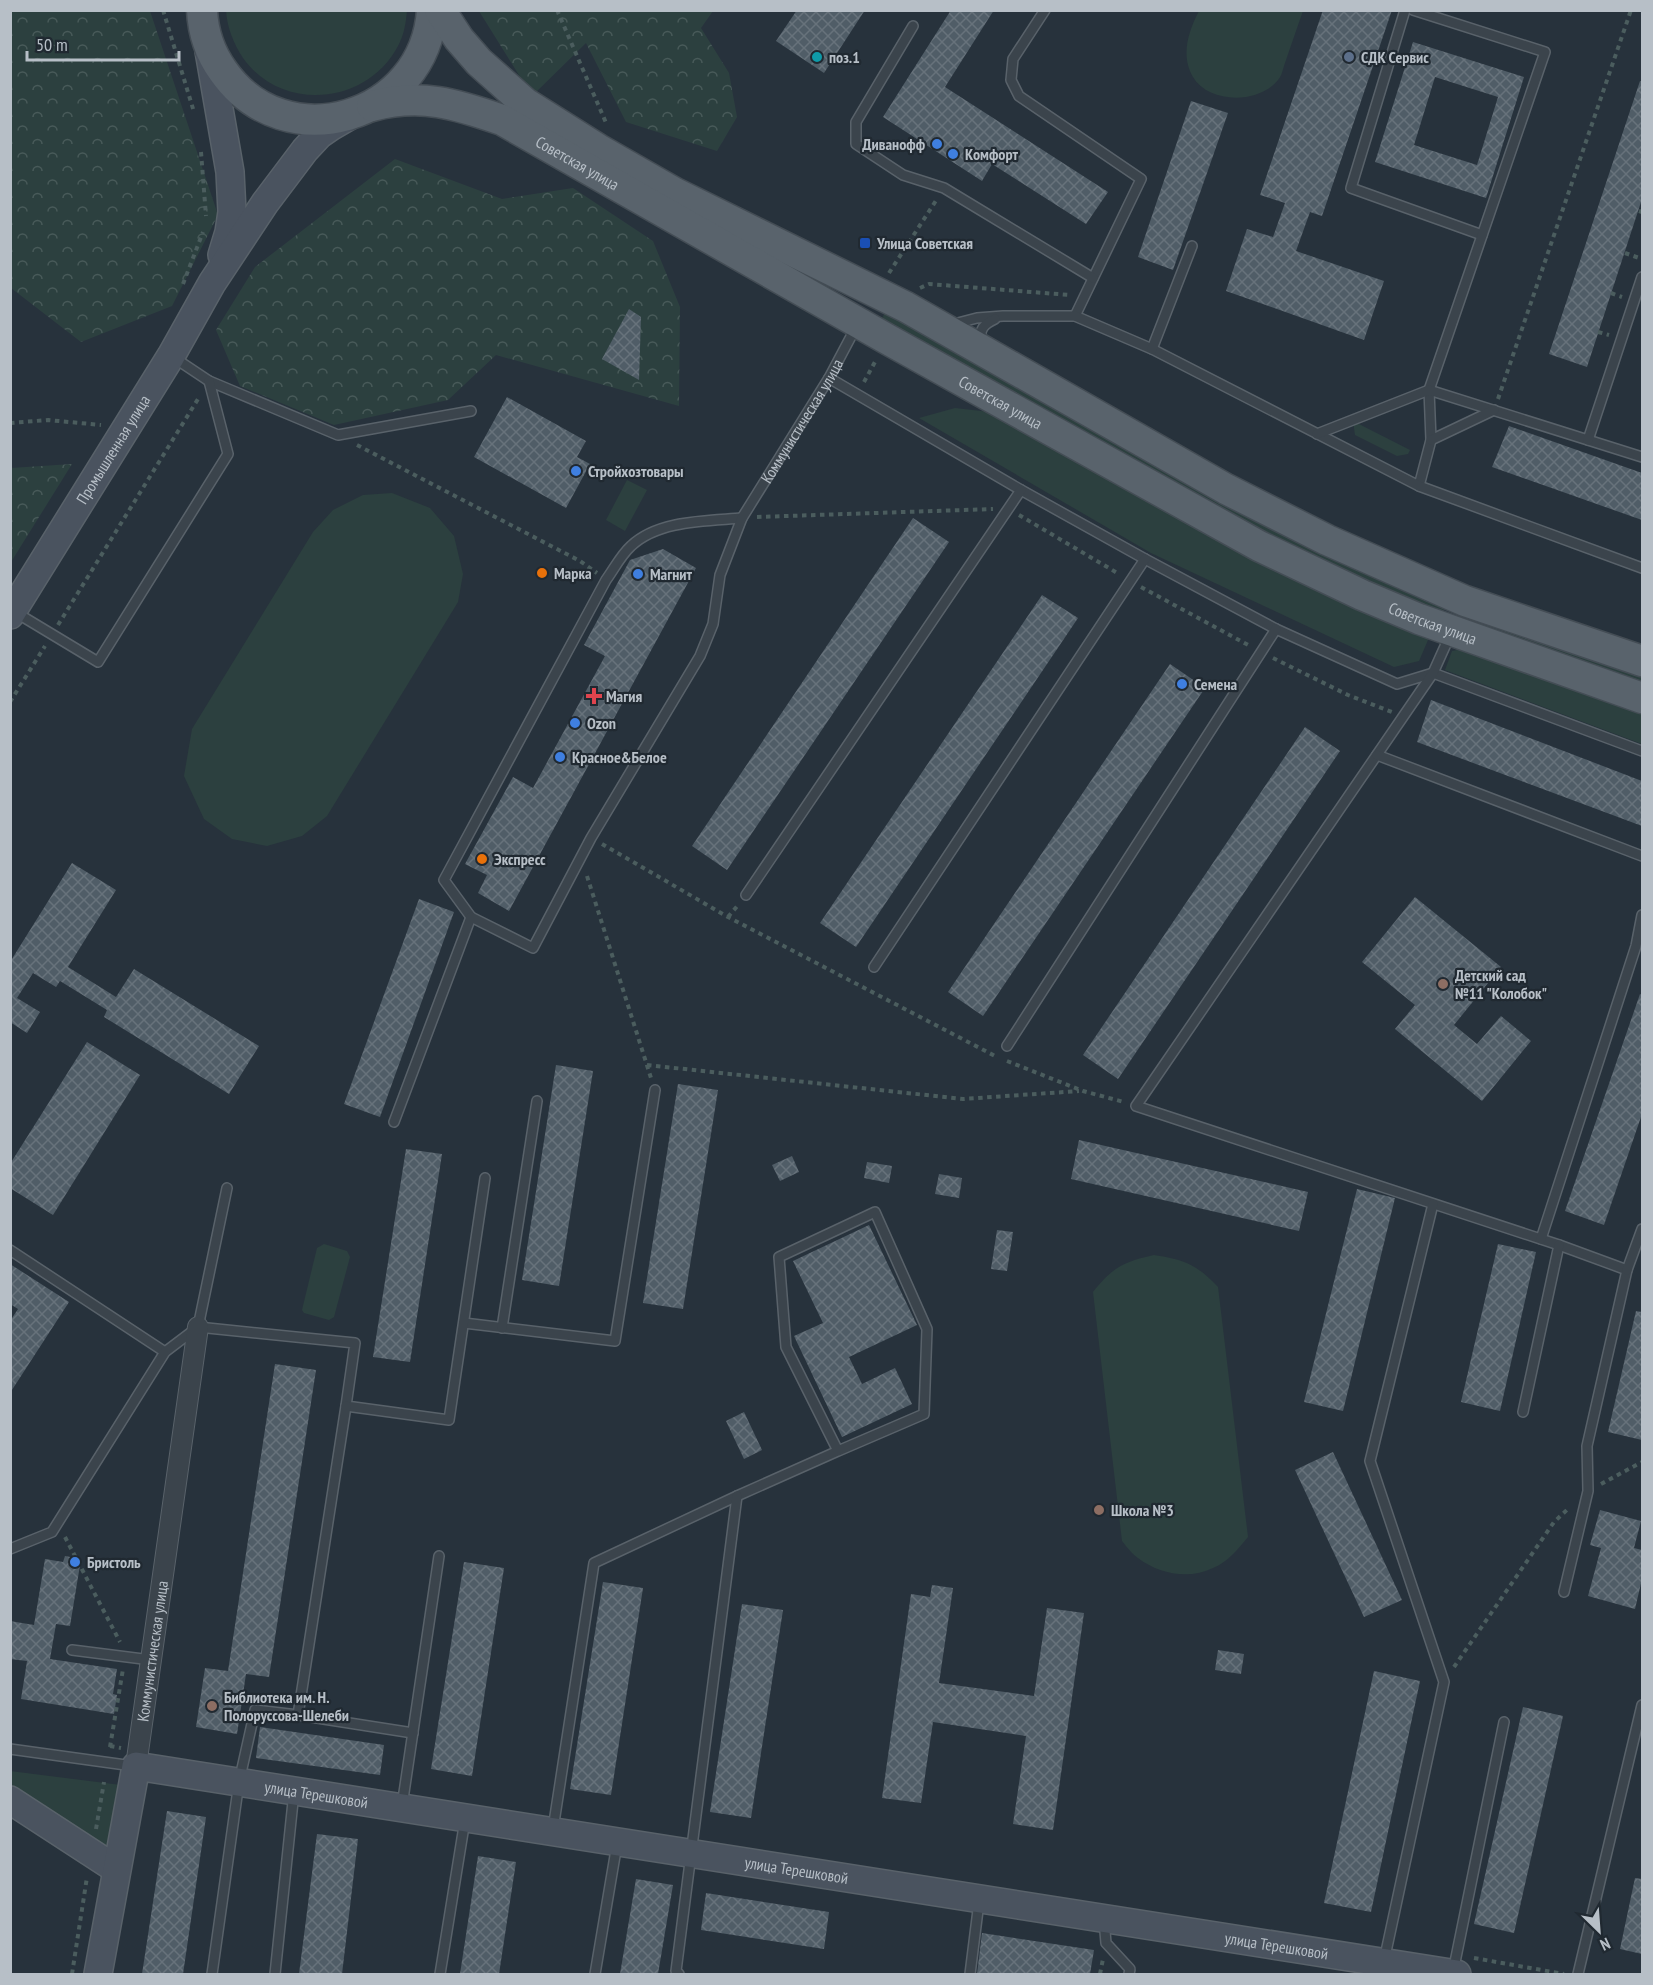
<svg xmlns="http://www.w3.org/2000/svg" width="1653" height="1985" viewBox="0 0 1653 1985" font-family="'PT Sans Narrow',sans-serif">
<defs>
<pattern id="forest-crowns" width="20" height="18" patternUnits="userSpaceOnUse" patternTransform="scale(1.5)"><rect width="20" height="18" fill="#2c403f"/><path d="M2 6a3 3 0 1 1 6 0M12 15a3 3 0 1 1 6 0" fill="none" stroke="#485a59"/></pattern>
<pattern id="building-cross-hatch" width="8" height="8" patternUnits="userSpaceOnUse" patternTransform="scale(1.5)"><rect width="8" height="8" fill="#505d67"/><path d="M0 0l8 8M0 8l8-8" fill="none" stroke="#67727b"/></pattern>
</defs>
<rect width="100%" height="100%" fill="#27323c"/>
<!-- green -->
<g fill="#2c403f">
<path d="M407,10C406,23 404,35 398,46C367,105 282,113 243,58C234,44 227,28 226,10Z"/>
<path d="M1199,11H1303C1297,28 1291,45 1285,63C1283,68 1282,76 1278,80C1259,104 1209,104 1193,77C1180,55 1189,30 1199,11Z"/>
<path d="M886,311L1446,604L1442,614L1317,561L881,320Z"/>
<path d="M955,408L999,413L1431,633L1419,661L1394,667L1151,553L919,418Z"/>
<path d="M1353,421L1410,450L1408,454L1397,456L1355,435Z"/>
<path d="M627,480L647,490L625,531L606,520Z"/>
<path d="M392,493L430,508L454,536L463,574L458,602L327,816L302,836L267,846L232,839L204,819L184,776L192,729L313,532L333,510L363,495Z"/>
<path d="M1475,613L1642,673V687L1470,626Z"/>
<path d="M1473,647L1642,706V744L1445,670L1452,651Z"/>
<path d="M324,1244L347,1251L350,1257L334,1317L329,1320L304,1313L302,1310L317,1248Z"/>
<path d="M1154,1255C1185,1260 1196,1264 1218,1287L1248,1537C1238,1549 1228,1562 1213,1568C1189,1580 1159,1574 1138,1558C1132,1554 1127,1547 1122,1541L1093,1292C1113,1267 1123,1262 1154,1255Z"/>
<path d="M10,1771L121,1785L107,1851L11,1788Z"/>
</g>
<!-- forest -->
<g fill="url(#forest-crowns)">
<path d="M10,11H150L218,215L172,306L81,342L11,288Z"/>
<path d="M479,11H713L701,28L729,73L737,117L717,151L626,122L586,43L532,96Z"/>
<path d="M395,159L502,199L573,188L653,241L680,307L679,406L496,355L448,400L334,425L240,386L216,330L255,267Z"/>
<path d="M72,464L11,562V468Z"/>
</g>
<!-- building -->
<g fill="url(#building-cross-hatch)" fill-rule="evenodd">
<path d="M797,10H865L824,73L776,41Z"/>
<path d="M951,10H994L945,87L1108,192L1086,224L992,164L982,181L883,117Z"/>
<path d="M1323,10H1392L1322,216L1310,212L1296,251L1384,281L1364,340L1226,291L1247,229L1273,237L1285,203L1260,195Z"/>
<path d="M1413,42L1524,77L1486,198L1375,162ZM1435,77L1498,97L1477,165L1414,145Z"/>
<path d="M1640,81L1642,82V199L1587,367L1549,354Z"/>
<path d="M1191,101L1228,113L1173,270L1138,257Z"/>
<path d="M629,309L641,317L639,380L602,359Z"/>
<path d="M507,397L586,441L577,457L590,464L566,508L474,457Z"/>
<path d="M1509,426L1642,473V520L1492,467Z"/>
<path d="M913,518L949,542L727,870L692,846Z"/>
<path d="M663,549L696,568L509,911L478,893L487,875L465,864L513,777L533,788L605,656L584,645L630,560Z"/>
<path d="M1042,595L1078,618L856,947L820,923Z"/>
<path d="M1170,664L1205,688L983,1016L948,992Z"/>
<path d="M1431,700L1642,781V826L1417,742Z"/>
<path d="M1305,727L1340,751L1118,1079L1083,1055Z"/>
<path d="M72,863L116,890L68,967L116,997L134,969L259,1046L229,1094L104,1017L107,1010L60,981L56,987L33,973L17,998L40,1012L27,1033L10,1022V962Z"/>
<path d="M1415,897L1501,967L1454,1025L1477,1044L1501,1016L1531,1041L1482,1101L1395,1029L1415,1005L1362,962Z"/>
<path d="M419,899L454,912L380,1117L344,1104Z"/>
<path d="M1640,994L1642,995V1114L1604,1225L1565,1211Z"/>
<path d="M87,1042L140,1075L53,1215L10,1188V1164Z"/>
<path d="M556,1065L593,1071L559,1286L522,1280Z"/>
<path d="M678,1084L718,1090L683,1309L643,1303Z"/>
<path d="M1079,1140L1308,1192L1299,1231L1071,1179Z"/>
<path d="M406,1149L442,1154L410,1362L373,1357Z"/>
<path d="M792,1156L799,1172L780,1181L772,1165Z"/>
<path d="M867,1162L892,1166L889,1183L864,1178Z"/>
<path d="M939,1174L962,1178L959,1198L935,1194Z"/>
<path d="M1357,1189L1395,1198L1343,1411L1304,1402Z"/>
<path d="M869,1225L917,1325L849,1357L862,1384L895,1368L912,1404L842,1437L794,1336L823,1323L793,1261Z"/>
<path d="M997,1230L1013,1232L1007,1271L991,1269Z"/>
<path d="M1498,1244L1536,1252L1500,1411L1461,1402Z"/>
<path d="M10,1264L69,1302L10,1393V1321L18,1309L10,1304Z"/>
<path d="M1636,1311L1642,1312V1440L1608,1432Z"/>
<path d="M275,1364L316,1370L269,1677L246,1674L237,1734L196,1727L205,1668L228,1671Z"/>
<path d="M744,1412L762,1450L744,1459L726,1421Z"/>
<path d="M1333,1452L1402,1600L1364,1617L1295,1470Z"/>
<path d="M1600,1510L1641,1521L1634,1548L1642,1550V1579L1635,1609L1588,1596L1601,1548L1590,1545Z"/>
<path d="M65,1556L81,1559L70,1626L56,1624L50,1659L117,1669L113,1694L117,1695L114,1714L21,1699L27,1661L10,1659V1621L34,1625L45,1559L63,1562Z"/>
<path d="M464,1562L504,1568L472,1776L431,1769Z"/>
<path d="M603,1582L643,1588L611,1795L570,1789Z"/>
<path d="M932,1585L953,1588L939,1683L1034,1696L1047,1608L1084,1613L1053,1830L1013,1824L1026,1736L933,1722L921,1803L882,1798L911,1594L930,1597Z"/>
<path d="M742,1604L783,1610L751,1818L710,1812Z"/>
<path d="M1218,1650L1244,1654L1241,1674L1215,1670Z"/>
<path d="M1374,1671L1420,1681L1371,1912L1324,1903Z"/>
<path d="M1523,1707L1563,1716L1514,1933L1474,1924Z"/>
<path d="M260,1727L384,1745L380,1775L256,1758Z"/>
<path d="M167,1811L206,1817L183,1974H142Z"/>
<path d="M317,1834L358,1839L342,1974H299Z"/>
<path d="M478,1856L516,1862L499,1974H460Z"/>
<path d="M1635,1878L1642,1879V1954L1620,1949Z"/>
<path d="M636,1879L673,1885L658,1974H620Z"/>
<path d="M706,1893L829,1912L824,1949L701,1930Z"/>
<path d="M982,1933L1094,1950L1090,1974H977Z"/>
</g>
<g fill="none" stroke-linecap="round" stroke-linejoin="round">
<defs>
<g id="lane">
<path d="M1045,10L1013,59L1011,80L1019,96L1141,179L1075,316"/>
<path d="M1405,10L1351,188L1482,235"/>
<path d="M1413,10L1545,52L1429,390L1431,440L1419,486"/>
<path d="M913,26L856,122V144L903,175L944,188L1093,278"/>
<path d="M950,325L977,318L1003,316H1075L1152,349L1419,486L1642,568"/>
<path d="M981,342C979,329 984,324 995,319"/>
<path d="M1152,349L1192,246"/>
<path d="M173,357L209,381L338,435L471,411"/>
<path d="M829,378L1021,490L1145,559L1276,629L1397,684L1433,673L1642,751"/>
<path d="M1317,434L1429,390L1642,457"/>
<path d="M1431,440L1494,410"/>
<path d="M1588,440L1642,277"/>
<path d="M15,612L98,662L228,454L209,381"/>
<path d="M1451,633L1433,673L1136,1106L1559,1245L1627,1270L1587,1446L1588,1491L1564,1592"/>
<path d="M1377,755L1642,856"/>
<path d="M746,895L1021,490"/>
<path d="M471,917L444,880L606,580C614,569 621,555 631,546C658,520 707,521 742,518"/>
<path d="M874,967L1145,559"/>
<path d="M1007,1046L1276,629"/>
<path id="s1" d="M394,1122L471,917L533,948L591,838L700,656L713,624L720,575L742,518L829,378L856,327"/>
<path d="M1541,1239L1636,946L1642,915"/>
<path d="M10,1250L165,1352"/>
<path d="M1627,1270L1642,1229"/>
<path d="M464,1323L615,1341L655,1090"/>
<path d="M198,1327L355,1343L346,1406L449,1420L485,1178"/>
<path d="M502,1328L537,1101"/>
<path d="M346,1406L298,1715L413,1733"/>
<path d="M1523,1412L1559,1245"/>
<path d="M10,1549L52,1532L165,1352L198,1327L227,1188"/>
<path d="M72,1650L151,1660"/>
<path d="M10,1749L133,1766"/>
<path d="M402,1806L439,1556"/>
<path d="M553,1829L594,1563L737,1496L838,1451L786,1347L779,1257L875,1212L927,1329L924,1414L838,1451"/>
<path d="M1104,1920L1106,1943L1130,1969L1129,1974"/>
<path d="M1384,1961L1444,1682L1370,1461L1433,1204"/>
<path d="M1453,1972L1504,1722"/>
<path d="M212,1974L239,1782L255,1710L298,1715"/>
<path d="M275,1974L294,1792"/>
<path d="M440,1974L465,1820"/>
<path d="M595,1974L617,1844"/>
<path d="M679,1974L676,1971L737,1496"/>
<path d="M970,1974L979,1902"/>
<path d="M1578,1974L1642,1705"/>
</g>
<g id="street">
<path id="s2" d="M136,1766L198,1327"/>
</g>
<g id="secondary">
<path d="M209,51L230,172L232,212L229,232L222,255"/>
<path id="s3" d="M10,615L171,356L212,283L265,203L305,150L319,135L332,126L351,115"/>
<path d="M10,1800L116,1869"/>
<path id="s4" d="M98,1974L136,1766L1457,1974"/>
</g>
<g id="primary">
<path d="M202,10C203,32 210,53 223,71C285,160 425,119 432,10"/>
<path d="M440,10L459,39L479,62L525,103L598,149L675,193L906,307L1226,489L1327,540L1465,601L1642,661"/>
<path id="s5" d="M372,106C421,93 456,104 502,120L887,339L1259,546L1362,595L1419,619L1642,698"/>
</g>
</defs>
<!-- lane casing -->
<use href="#lane" stroke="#59626a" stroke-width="12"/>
<!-- street casing -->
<use href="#street" stroke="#59626a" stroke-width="22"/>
<!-- secondary casing -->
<use href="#secondary" stroke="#59626a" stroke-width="30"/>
<!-- primary casing -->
<use href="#primary" stroke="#444d55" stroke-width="33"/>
<!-- path -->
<g stroke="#4b5d5e" stroke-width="4" stroke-dasharray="4.5 4.5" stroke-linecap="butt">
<path d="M163,10L194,112"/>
<path d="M557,10L607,125"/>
<path d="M201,152L206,216"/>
<path d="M1639,211L1642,212"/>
<path d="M1625,253L1642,259"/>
<path d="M889,273L937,199"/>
<path d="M183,284L203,232"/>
<path d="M920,288L929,284L1070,295"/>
<path d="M1611,293L1622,297"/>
<path d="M1598,332L1609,335"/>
<path d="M864,382L876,360"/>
<path d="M1498,399L1631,10"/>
<path d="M10,423L48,420L101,425"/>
<path d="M357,445L580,561L597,573"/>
<path d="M1019,515L1119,574"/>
<path d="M757,517L993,509"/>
<path d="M1141,587L1250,646"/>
<path d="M58,625L198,399"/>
<path d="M1273,658L1348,695L1392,712"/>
<path d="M10,702L45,646"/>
<path d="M602,844L728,917L997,1057"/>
<path d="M587,876L651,1078"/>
<path d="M728,917L739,904"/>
<path d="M1007,1061L1083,1091L1124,1102"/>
<path d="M647,1065L963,1099L1079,1091"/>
<path d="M1601,1484L1642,1462"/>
<path d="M65,1537L120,1642"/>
<path d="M1454,1667L1554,1522L1569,1508"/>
<path d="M110,1746L121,1748"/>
<path d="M110,1747L123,1669"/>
<path d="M96,1829L104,1782"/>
<path d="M1474,1958L1564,1974"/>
<path d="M72,1974L87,1877"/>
<path d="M1100,1974L1103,1959"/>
</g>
<!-- lane -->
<use href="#lane" stroke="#3b444c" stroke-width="9"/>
<!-- street -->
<use href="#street" stroke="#3b444c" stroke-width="20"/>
<!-- secondary -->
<use href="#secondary" stroke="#4a535f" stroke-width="27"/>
<!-- primary -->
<use href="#primary" stroke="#59636c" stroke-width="30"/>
</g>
<!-- markers -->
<circle fill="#0f9aa8" stroke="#202931" stroke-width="2" cx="817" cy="57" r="6"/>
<circle fill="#5c6f8a" stroke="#202931" stroke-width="2" cx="1349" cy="57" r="6"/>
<g fill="#3f7fe0" stroke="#202931" stroke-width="2">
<circle cx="937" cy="144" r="6"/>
<circle cx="953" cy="154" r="6"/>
<circle cx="576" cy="471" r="6"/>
<circle cx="638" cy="574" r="6"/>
<circle cx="1182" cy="684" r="6"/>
<circle cx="575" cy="723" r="6"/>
<circle cx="560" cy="757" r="6"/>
<circle cx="75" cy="1562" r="6"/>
</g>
<rect fill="#1a4fb4" stroke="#202931" stroke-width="2" x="859" y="237" width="12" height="12" rx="3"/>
<g fill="#e8710a" stroke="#202931" stroke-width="2">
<circle cx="542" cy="573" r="6"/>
<circle cx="482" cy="859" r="6"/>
</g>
<path fill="#e0444e" stroke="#202931" stroke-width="2" d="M591 687h6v6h6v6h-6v6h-6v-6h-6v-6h6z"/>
<g fill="#8d6e63" stroke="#202931" stroke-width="2">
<circle cx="1443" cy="984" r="6"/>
<circle cx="1099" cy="1510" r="6"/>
<circle cx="212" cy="1706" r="6"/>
</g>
<g text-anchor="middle" stroke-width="4.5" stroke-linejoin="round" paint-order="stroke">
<!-- poi labels -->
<g font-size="16" font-weight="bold" fill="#b7bfc7" stroke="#202931" text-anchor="start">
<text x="829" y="63">поз.1</text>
<text x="1361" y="63">СДК Сервис</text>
<text x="925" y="150" text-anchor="end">Диванофф</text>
<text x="965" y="160">Комфорт</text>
<text x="877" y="249">Улица Советская</text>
<text x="588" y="477">Стройхозтовары</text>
<text x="554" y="579">Марка</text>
<text x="650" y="580">Магнит</text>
<text x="1194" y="690">Семена</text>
<text x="606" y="702">Магия</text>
<text x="587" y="729">Ozon</text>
<text x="572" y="763">Красное&amp;Белое</text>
<text x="494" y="865">Экспресс</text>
<text x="1455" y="981">Детский сад<tspan x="1455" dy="18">№11 "Колобок"</tspan></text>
<text x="1111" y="1516">Школа №3</text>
<text x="87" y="1568">Бристоль</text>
<text x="224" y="1703">Библиотека им. Н.<tspan x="224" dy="18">Полоруссова-Шелеби</tspan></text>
</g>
<!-- street labels -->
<g font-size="16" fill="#b7bfc7" stroke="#202931">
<text dy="6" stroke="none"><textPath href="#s5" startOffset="220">Советская улица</textPath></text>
<text dy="6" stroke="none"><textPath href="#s5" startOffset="706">Советская улица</textPath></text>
<text dy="6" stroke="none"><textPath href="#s1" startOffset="884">Коммунистическая улица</textPath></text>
<text dy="6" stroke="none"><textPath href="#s3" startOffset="195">Промышленная улица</textPath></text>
<text dy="6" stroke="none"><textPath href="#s5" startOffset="1192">Советская улица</textPath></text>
<text dy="6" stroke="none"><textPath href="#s2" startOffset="116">Коммунистическая улица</textPath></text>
<text dy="6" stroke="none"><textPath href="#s4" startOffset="394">улица Терешковой</textPath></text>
<text dy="6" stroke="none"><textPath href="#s4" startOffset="880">улица Терешковой</textPath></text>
<text dy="6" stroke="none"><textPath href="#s4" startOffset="1366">улица Терешковой</textPath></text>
</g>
</g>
<!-- border -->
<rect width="1653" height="1985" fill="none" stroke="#b7bfc7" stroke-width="24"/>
<!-- north arrow -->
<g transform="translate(1599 1931) rotate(155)" stroke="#202931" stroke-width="4.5" paint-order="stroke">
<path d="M0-4.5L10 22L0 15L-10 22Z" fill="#b7bfc7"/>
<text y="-9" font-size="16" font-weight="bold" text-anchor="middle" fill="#b7bfc7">N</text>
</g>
<!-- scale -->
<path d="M27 51v9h152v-9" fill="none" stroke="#b7bfc7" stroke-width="3"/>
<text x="36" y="51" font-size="18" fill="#b7bfc7" stroke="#202931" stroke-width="4.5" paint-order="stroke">50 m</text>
</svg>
